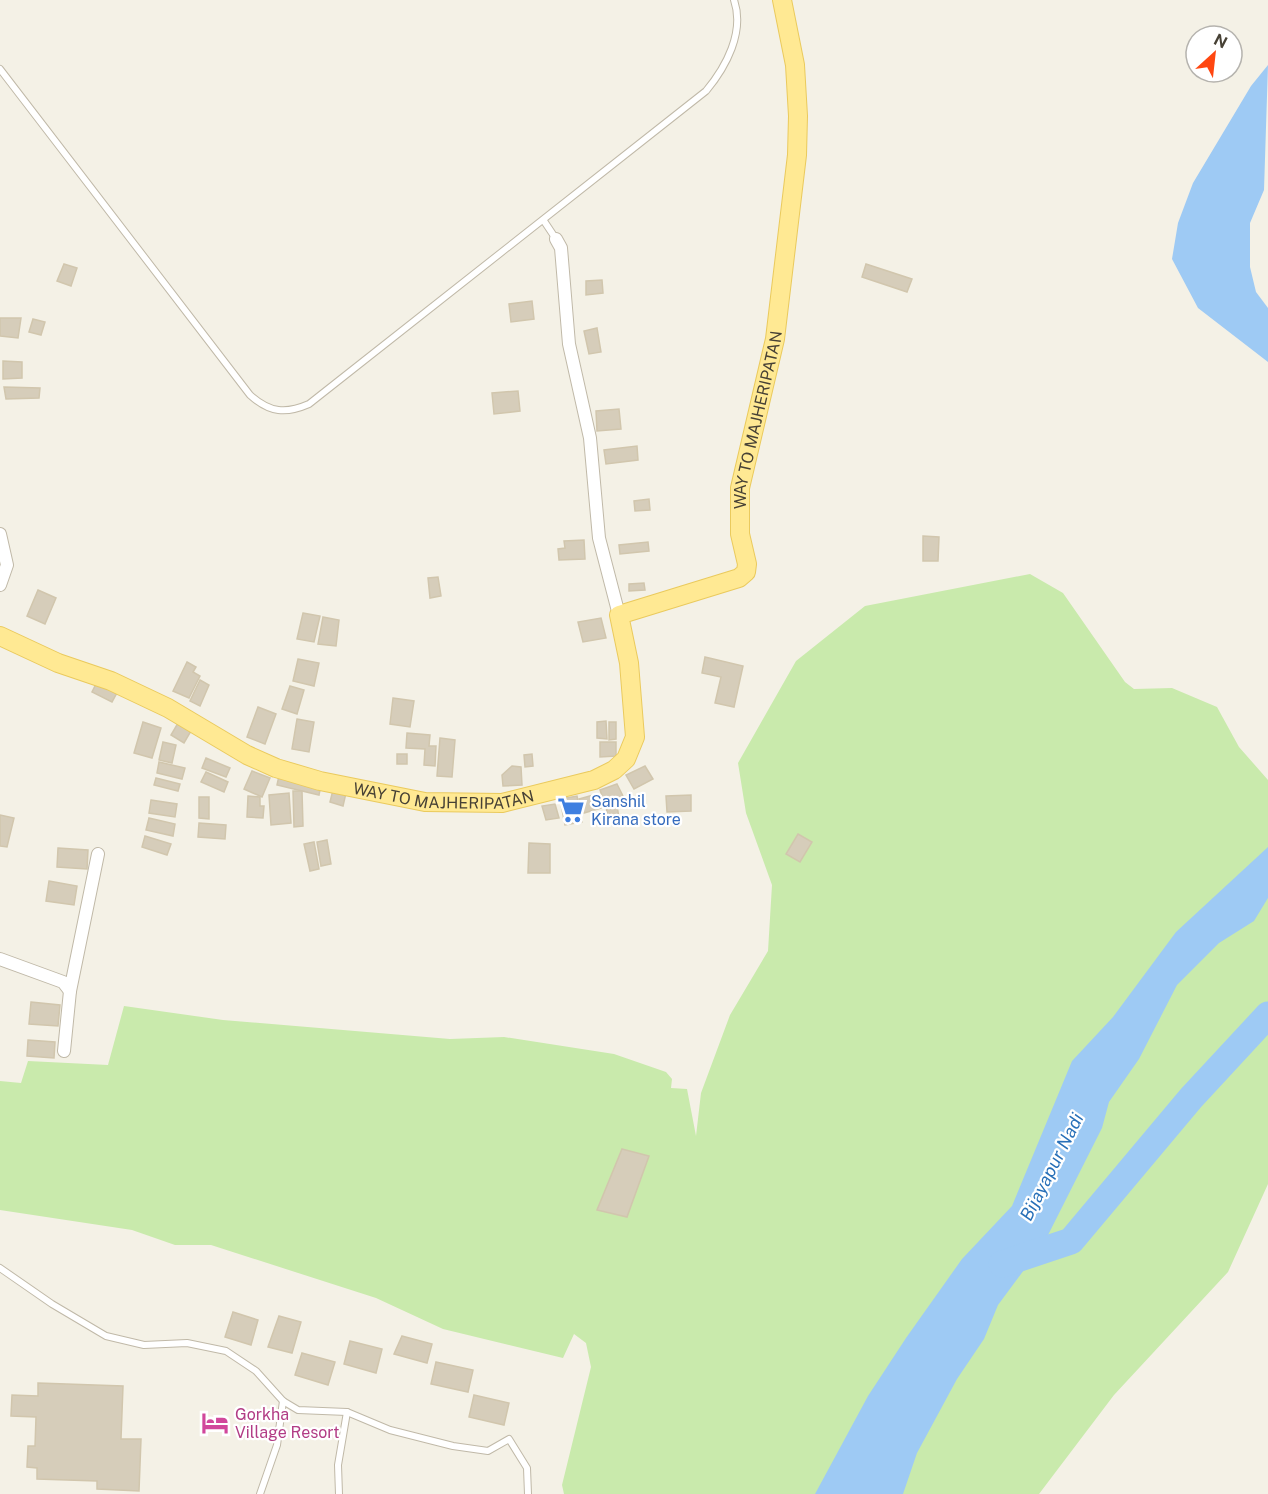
<svg xmlns="http://www.w3.org/2000/svg" width="1268" height="1494" viewBox="0 0 1268 1494" font-family="'Public Sans',sans-serif">
<rect width="100%" height="100%" fill="#f4f1e6"/>
<!-- green -->
<path fill="#c9eaac" d="M1030,574L1063,593L1125,682L1134,689L1172,688L1217,707L1239,747L1268,780V1184L1228,1272L1114,1395L1039,1494H564L562,1485L591,1367L586,1343L574,1334L563,1358L443,1329L376,1298L211,1245H175L132,1230L0,1210V1081L21,1083L28,1061L108,1065L124,1006L223,1020L450,1039L504,1037L614,1054L666,1072L672,1079L671,1088L687,1089L696,1136L701,1093L730,1015L768,951L772,885L746,813L738,763L796,661L865,606Z"/>
<!-- water -->
<g fill="#9ecaf4">
<path d="M1268,65L1264,190L1250,223V267L1256,292L1268,308V362L1198,308L1172,259L1178,223L1193,183L1251,86Z"/>
<path d="M1268,847V898L1254,921L1219,943L1177,985L1139,1059L1109,1102L1102,1128L1044,1243L998,1305L984,1339L957,1379L917,1453L903,1494H815L868,1396L906,1338L962,1259L1012,1206L1072,1061L1113,1017L1176,932Z"/>
</g>
<g fill="none" stroke-linecap="round" stroke-linejoin="round">
<!-- river -->
<path stroke="#9ecaf4" stroke-width="27" d="M1002,1264L1071,1241L1191,1098L1268,1015"/>
</g>
<!-- building -->
<g fill="#d6cdba" stroke="#d1c6ad" stroke-width="1.5">
<path d="M64,264L77,268L71,286L57,281Z"/>
<path d="M866,264L912,279L907,292L862,277Z"/>
<path d="M602,280L603,293L586,295V281Z"/>
<path d="M532,301L534,319L511,322L509,304Z"/>
<path d="M0,318H21L18,338L0,336Z"/>
<path d="M33,319L45,322L41,335L29,332Z"/>
<path d="M597,328L601,352L589,354L584,331Z"/>
<path d="M3,361L22,362V378L3,379Z"/>
<path d="M4,387L40,388L39,398L6,399Z"/>
<path d="M518,391L520,411L494,414L492,393Z"/>
<path d="M619,409L621,429L597,431L596,411Z"/>
<path d="M637,446L638,460L606,464L604,450Z"/>
<path d="M649,499L650,510L635,511L634,501Z"/>
<path d="M923,536L939,537L938,561H923Z"/>
<path d="M584,540L585,559L559,560L558,549L565,548L564,541Z"/>
<path d="M648,542L649,551L620,554L619,545Z"/>
<path d="M438,577L441,596L430,598L428,578Z"/>
<path d="M644,583L645,590L629,591V584Z"/>
<path d="M38,590L56,598L45,624L27,616Z"/>
<path d="M303,613L320,616L314,642L297,639Z"/>
<path d="M323,617L339,620L336,646L318,644Z"/>
<path d="M601,618L606,638L583,642L578,622Z"/>
<path d="M705,657L743,666L734,707L715,703L721,677L702,673Z"/>
<path d="M298,659L319,663L314,686L293,681Z"/>
<path d="M187,662L196,667L193,672L200,676L189,698L173,691Z"/>
<path d="M99,678L119,689L112,702L92,692Z"/>
<path d="M200,680L209,685L200,706L190,701Z"/>
<path d="M290,686L304,690L297,714L282,709Z"/>
<path d="M393,698L414,701L410,727L390,724Z"/>
<path d="M258,707L276,714L265,744L247,737Z"/>
<path d="M297,719L314,722L309,752L292,749Z"/>
<path d="M606,721L607,739L597,738V722Z"/>
<path d="M143,722L161,728L152,758L134,753Z"/>
<path d="M609,722H616V739L609,740Z"/>
<path d="M178,723L191,731L184,743L171,735Z"/>
<path d="M407,733L430,735L429,746H436L435,766L424,765L425,749L406,748Z"/>
<path d="M440,738L455,740L452,777L437,776Z"/>
<path d="M163,742L176,745L172,763L159,760Z"/>
<path d="M600,742H616V756L600,757Z"/>
<rect x="397" y="754" width="10" height="10"/>
<path d="M532,754L533,766L525,767L524,755Z"/>
<path d="M206,758L230,768L226,777L202,768Z"/>
<path d="M159,762L185,768L182,779L157,773Z"/>
<path d="M512,766L521,767L522,785L503,786L502,775Z"/>
<path d="M645,766L653,779L634,789L626,775Z"/>
<path d="M252,771L270,778L262,797L244,789Z"/>
<path d="M206,772L228,782L224,792L201,782Z"/>
<path d="M279,776L321,785L319,795L277,785Z"/>
<path d="M156,778L180,784L178,791L154,785Z"/>
<path d="M617,784L624,798L605,804L600,790Z"/>
<path d="M333,790L346,793L343,806L330,802Z"/>
<path d="M293,791H302L303,826L294,827Z"/>
<path d="M289,793L291,823L271,825L269,795Z"/>
<path d="M597,794L601,808L584,813L579,799Z"/>
<path d="M691,795V811L667,812L666,796Z"/>
<path d="M248,796L260,797V806H264L263,818L247,817Z"/>
<path d="M577,796L582,822L565,825L560,799Z"/>
<path d="M199,797H209V819L199,818Z"/>
<path d="M151,800L177,804L175,817L149,813Z"/>
<path d="M555,804L559,818L546,820L542,806Z"/>
<path d="M617,805L619,818L608,819L606,806Z"/>
<path d="M0,815L14,818L7,847L0,846Z"/>
<path d="M149,818L175,824L173,836L146,830Z"/>
<path d="M199,823L226,825L225,839L198,837Z"/>
<path d="M798,834L812,842L800,862L786,854Z"/>
<path d="M145,836L171,844L167,855L142,847Z"/>
<path d="M327,840L331,864L321,866L317,842Z"/>
<path d="M314,842L319,869L310,871L304,844Z"/>
<path d="M529,843L550,844V873H528Z"/>
<path d="M58,848L88,850L87,869L57,867Z"/>
<path d="M49,881L77,886L74,905L46,901Z"/>
<path d="M31,1002L60,1005L58,1026L29,1024Z"/>
<path d="M28,1040L55,1042L54,1058L27,1056Z"/>
<path d="M622,1149L649,1156L627,1217L597,1210Z"/>
<path d="M233,1312L258,1320L251,1345L225,1337Z"/>
<path d="M279,1316L301,1322L292,1353L268,1347Z"/>
<path d="M402,1336L432,1344L427,1363L394,1354Z"/>
<path d="M350,1341L382,1349L376,1373L344,1364Z"/>
<path d="M302,1353L335,1362L328,1385L295,1375Z"/>
<path d="M436,1362L473,1370L468,1392L431,1384Z"/>
<path d="M38,1383L123,1386L121,1439H141L139,1491L97,1489V1481L37,1479V1468L27,1467L28,1446H35L36,1417L11,1416L12,1395L38,1396Z"/>
<path d="M474,1395L509,1403L504,1425L469,1417Z"/>
</g>
<g fill="none" stroke-linecap="round" stroke-linejoin="round">
<defs>
<g id="service">
<path d="M0,69L250,395C270,413 286,414 309,404L706,91C726,67 745,32 734,0"/>
<path d="M544,221L556,239"/>
<path d="M0,1268L52,1304L106,1336L144,1345L187,1343L226,1351L256,1371L283,1401L298,1410L347,1412L390,1430L453,1446L488,1451L509,1439L527,1468L528,1494"/>
<path d="M260,1494L277,1445L283,1401"/>
<path d="M339,1494L338,1465L347,1412"/>
</g>
<g id="minor">
<path d="M556,239L561,248L569,344L590,438L599,538L619,615"/>
<path d="M0,534L7,565L0,585"/>
<path d="M0,959L63,982L70,991L98,854"/>
<path d="M64,1051L70,991"/>
</g>
<g id="primary">
<path id="s1" d="M0,636L58,663L111,681L168,708L247,755L276,768L320,781L425,802L502,803L594,780L614,770L626,759L635,737L629,663L619,615L739,578L746,572L747,564L740,534V488L775,339L797,155L798,116L795,65L782,0"/>
</g>
</defs>
<!-- service casing -->
<use href="#service" stroke="#c0b9a8" stroke-width="8"/>
<!-- minor casing -->
<use href="#minor" stroke="#c0b9a8" stroke-width="14"/>
<!-- primary casing -->
<use href="#primary" stroke="#eaca5d" stroke-width="20"/>
<!-- service -->
<use href="#service" stroke="#fff" stroke-width="6"/>
<!-- minor -->
<use href="#minor" stroke="#fff" stroke-width="12"/>
<!-- primary -->
<use href="#primary" stroke="#ffe993" stroke-width="18"/>
</g>
<!-- icons -->
<defs>
<symbol id="supermarket-bare" viewBox="-9 -9 18 18"><path d="M-6-5.5h2.5l.6 2H6L4.5 2H-2.5L-4.4-4H-6ZM-1.5 3.2a1.3 1.3 0 1 0 .1 0ZM3 3.2a1.3 1.3 0 1 0 .1 0Z" fill="#3f7fe0" stroke="#fff" stroke-width="2.5" paint-order="stroke"/></symbol>
<symbol id="hotel-bare" viewBox="-9 -9 18 18"><path d="M-6-4.5h1.5V1H6V5H4.5V3h-9V5H-6ZM-4 0a1.8 1.8 0 1 1 3.6 0ZM.5 0V-2.5h3Q6-2.5 6 0Z" fill="#d1479c" stroke="#fff" stroke-width="2.5" paint-order="stroke"/></symbol>
</defs>
<g fill-rule="evenodd">
<use href="#supermarket-bare" x="552" y="791" width="38" height="38"/>
<use href="#hotel-bare" x="196" y="1404" width="38" height="38"/>
</g>
<g text-anchor="middle" stroke-width="4.5" stroke-linejoin="round" paint-order="stroke">
<!-- street labels -->
<g font-size="16" fill="#474135" stroke="#fff">
<text dy="6" stroke="none"><textPath href="#s1" startOffset="1107">WAY TO MAJHERIPATAN</textPath></text>
<text dy="6" stroke="none"><textPath href="#s1" startOffset="478">WAY TO MAJHERIPATAN</textPath></text>
</g>
<!-- shop labels -->
<g font-size="16" fill="#366cbe" stroke="#fff" text-anchor="start">
<text x="591" y="807">Sanshil<tspan x="591" dy="18">Kirana store</tspan></text>
</g>
<!-- hotel labels -->
<g font-size="16" fill="#b23c85" stroke="#fff" text-anchor="start">
<text x="235" y="1420">Gorkha<tspan x="235" dy="18">Village Resort</tspan></text>
</g>
<!-- water labels -->
<g font-size="18" font-style="italic" fill="#2870b8" stroke="#fff">
<text transform="translate(1052 1167) rotate(-63)" y="6">Bijayapur Nadi</text>
</g>
</g>
<!-- north arrow -->
<g transform="translate(1214 54) rotate(27)"><circle r="28" fill="#ffffff" stroke="#b5b3ae" stroke-width="1.5"/>
<path d="M0-4.5L10 22L0 15L-10 22Z" fill="#ff4711"/>
<text y="-9" font-size="16" font-weight="bold" text-anchor="middle" fill="#474135">N</text>
</g>
</svg>
